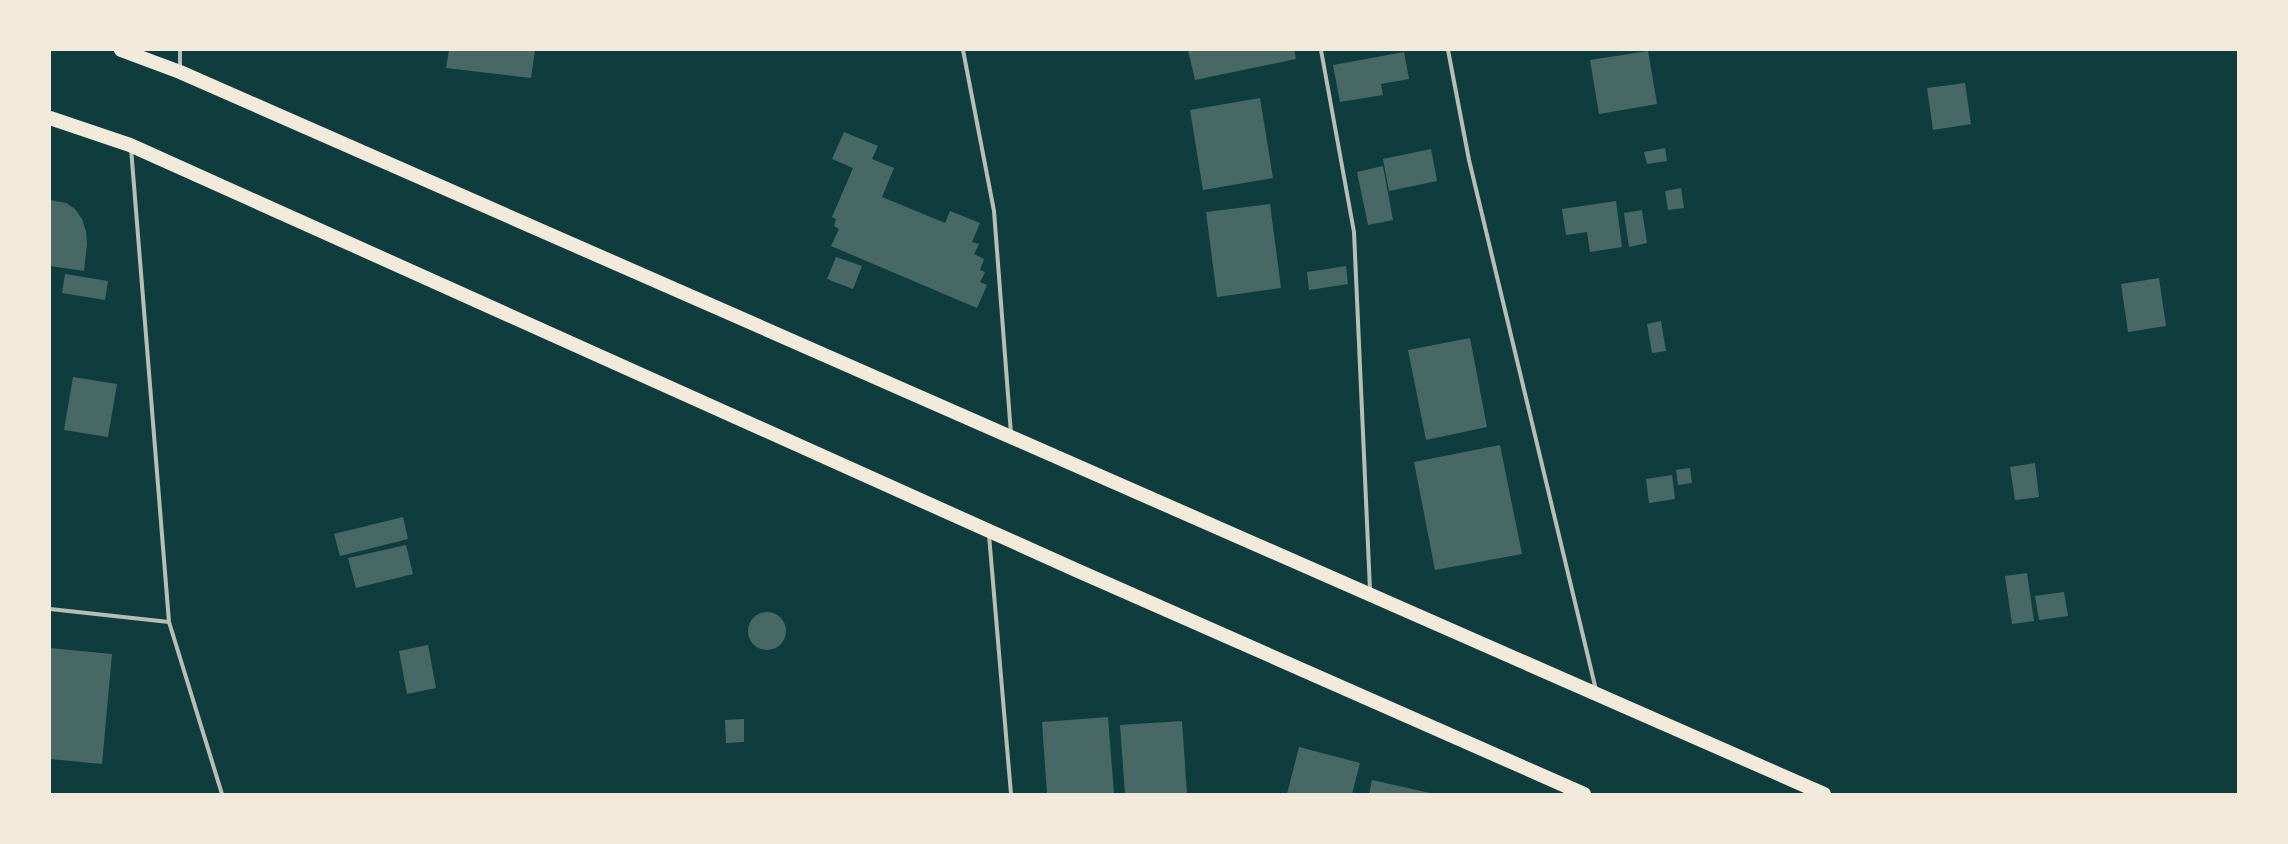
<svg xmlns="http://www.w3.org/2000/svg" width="2288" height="844" viewBox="0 0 2288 844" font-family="Signika,sans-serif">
<rect width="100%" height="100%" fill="#0f3d3e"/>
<!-- building -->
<g fill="#486865">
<path d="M449,50H535L531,78L446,68Z"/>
<path d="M1188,50H1294L1296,59L1195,80Z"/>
<path d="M1648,51L1657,104L1599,114L1590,60Z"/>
<path d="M1404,52L1409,79L1381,84L1383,95L1340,102L1333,65Z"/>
<path d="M1965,83L1971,124L1933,130L1927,88Z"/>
<path d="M1260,98L1273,178L1203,190L1190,110Z"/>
<path d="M844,132L878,146L872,159L894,168L882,197L945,223L950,211L980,223L972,242L979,244L974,254L984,259L980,270L985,272L980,282L987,285L977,308L831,246L839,229L834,226L836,219L832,217L853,168L832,159Z"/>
<path d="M1665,148L1667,161L1647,164L1644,152Z"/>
<path d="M1431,149L1437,181L1389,191L1383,159Z"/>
<path d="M1383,166L1393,220L1368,225L1357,172Z"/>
<path d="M1681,188L1684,208L1668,210L1665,191Z"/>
<path d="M50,200L66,203L75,209L82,219L86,231L87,244L84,271L50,266Z"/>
<path d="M1616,201L1622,247L1590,252L1587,232L1566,235L1562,209Z"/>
<path d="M1270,204L1281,288L1217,297L1206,212Z"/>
<path d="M1642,210L1647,243L1629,247L1624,213Z"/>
<path d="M836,257L862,266L853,289L827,279Z"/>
<path d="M1346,266L1348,284L1309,290L1307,272Z"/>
<path d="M65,274L108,281L105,300L62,293Z"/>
<path d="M2159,278L2166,326L2128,332L2121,284Z"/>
<path d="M1661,321L1666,351L1652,353L1647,324Z"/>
<path d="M1470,338L1487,427L1426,440L1408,350Z"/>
<path d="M73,377L117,384L108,437L64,430Z"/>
<path d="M1500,445L1522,554L1435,570L1414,462Z"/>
<path d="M2035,463L2039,497L2015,500L2010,467Z"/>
<path d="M1690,468L1692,483L1678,485L1676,470Z"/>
<path d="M1672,475L1675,499L1649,503L1646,479Z"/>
<path d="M403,517L408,539L340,556L334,534Z"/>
<path d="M406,545L413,574L356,588L348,558Z"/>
<path d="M2027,573L2034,621L2012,624L2005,576Z"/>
<path d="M2064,592L2068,616L2039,620L2035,596Z"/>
<circle cx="767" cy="631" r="19"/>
<path d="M428,645L436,688L407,694L399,651Z"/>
<path d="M50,648L112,654L102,764L50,759Z"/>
<path d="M1108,717L1114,794H1047L1042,722Z"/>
<path d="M744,719V742L726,743L725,720Z"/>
<path d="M1182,721L1187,794H1125L1120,725Z"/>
<path d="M1299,747L1360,763L1352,794H1287Z"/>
<path d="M1372,780L1430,793V794H1369Z"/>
</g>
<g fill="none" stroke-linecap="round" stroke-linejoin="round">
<!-- service -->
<g stroke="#b8beb3" stroke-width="4">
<path d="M963,50L994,211L1011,434"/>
<path d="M1321,50L1354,232L1370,590"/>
<path d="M1448,50L1469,160L1596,690"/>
<path d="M180,67V50"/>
<path d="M131,148L169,622L222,794"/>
<path d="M989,535L1011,794"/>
<path d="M50,609L169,622"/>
</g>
<!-- trunk -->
<g stroke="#f1e9da" stroke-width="14">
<path d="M121,50L180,72L1824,794"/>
<path d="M50,118L130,145L1076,570L1584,794"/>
</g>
</g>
<!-- border -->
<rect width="2288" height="844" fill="none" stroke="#f1e9da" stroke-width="102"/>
</svg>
